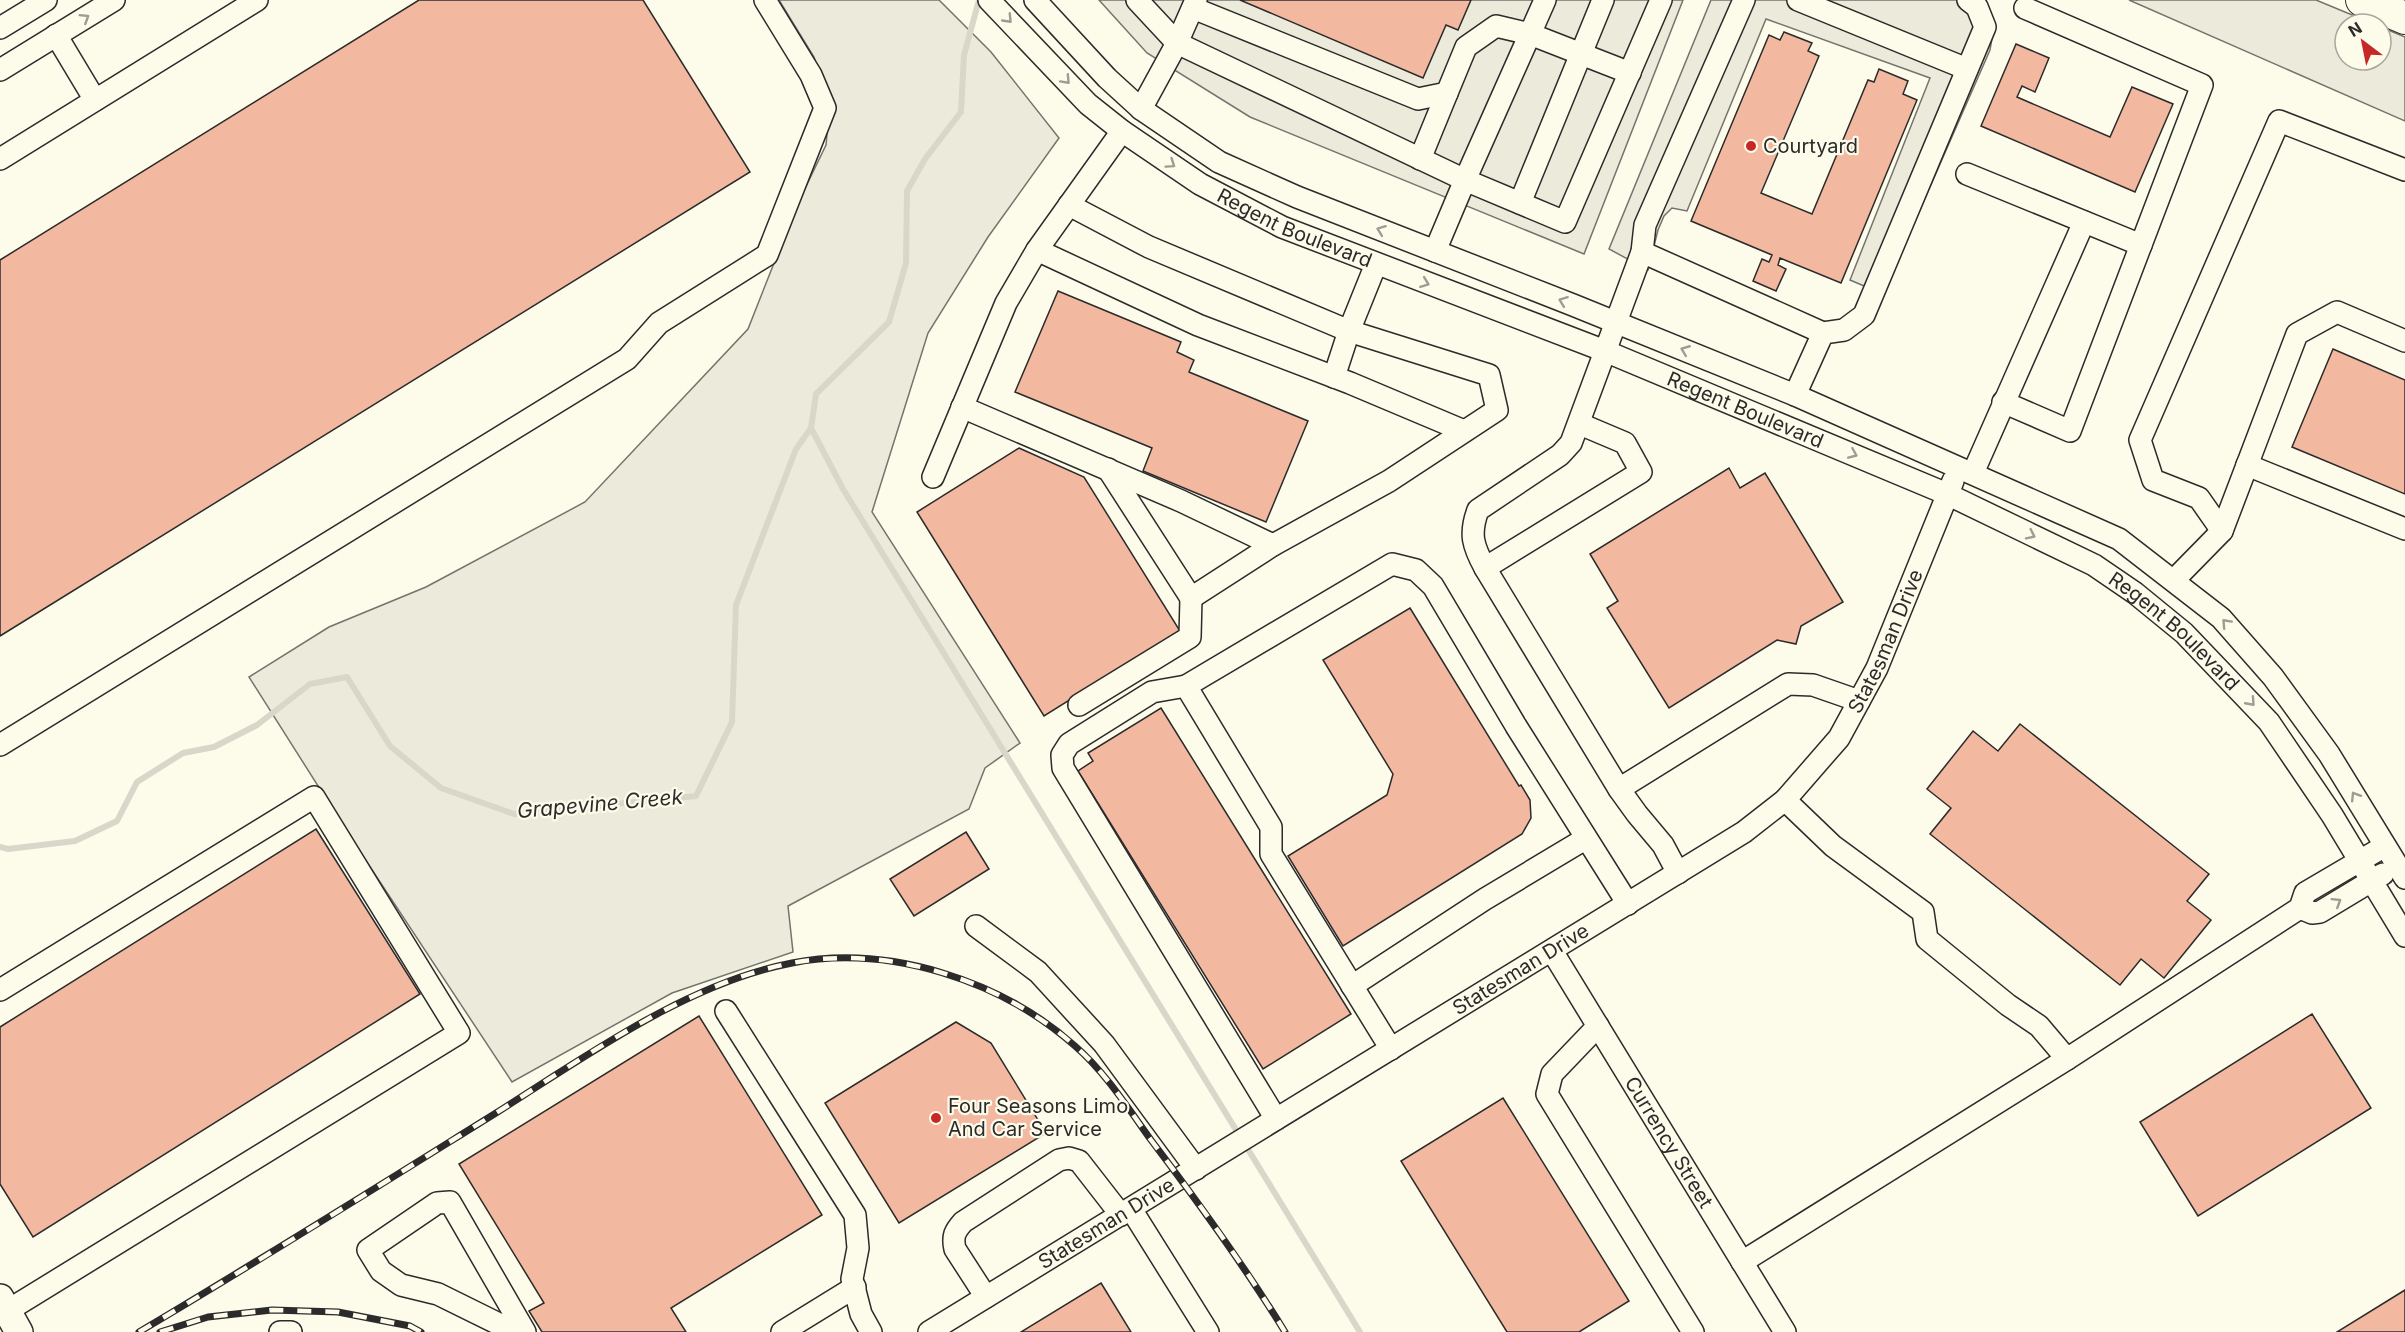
<svg xmlns="http://www.w3.org/2000/svg" width="2405" height="1332" viewBox="0 0 2405 1332" font-family="Inter,sans-serif">
<rect width="100%" height="100%" fill="#fdfbea"/>
<!-- green -->
<g fill="#ecebdb" stroke="#74746e" stroke-width="1.5">
<path d="M779,0H939L991,52L1059,138L988,237L928,333L872,512L1020,743L985,768L969,809L788,906L793,952L672,993L512,1082L351,838L249,677L329,627L426,587L585,502L748,329L797,205L826,145L830,102L814,57Z"/>
<path d="M2129,0H2316L2374,24H2345V60H2381V27L2405,37V121Z"/>
</g>
<!-- parking -->
<g fill="#eceadb" stroke="#74746e" stroke-width="1.5">
<path d="M1099,0H1683L1584,254L1250,117L1147,53Z"/>
<path d="M1711,0H1976L1994,27L1990,50L1883,294L1850,280L1930,78L1766,19L1687,211L1672,208L1664,216L1658,230L1648,270L1609,249Z"/>
</g>
<g fill="none" stroke-linecap="round" stroke-linejoin="round">
<!-- stream -->
<g stroke="#d8d7c9" stroke-width="6">
<path d="M811,428L843,489L1360,1332"/>
<path d="M0,847L8,849L75,841L117,821L137,782L183,753L214,747L257,725L310,684L347,677L390,746L441,788L514,814L696,796L732,722L736,605L796,449L811,428L816,394L889,322L906,263L907,191L925,159L961,112L964,55L979,0"/>
</g>
</g>
<!-- building -->
<g fill="#f2b8a0" stroke="#2b2b2b" stroke-width="1.5">
<path d="M419,0H643L750,172L0,636V260Z"/>
<path d="M1240,0H1471L1458,30L1446,25L1423,78Z"/>
<path d="M1784,32L1812,43L1808,51L1819,56L1761,193L1812,214L1868,80L1874,82L1879,69L1908,81L1903,94L1917,100L1841,283L1780,258L1778,265L1786,269L1776,291L1753,281L1762,259L1769,262L1772,255L1691,221L1769,35L1780,40Z"/>
<path d="M2016,44L2049,58L2035,92L2022,86L2017,97L2110,137L2132,87L2173,104L2135,192L1981,126Z"/>
<path d="M1058,291L1181,342L1177,352L1194,360L1189,372L1308,421L1266,522L1143,471L1152,448L1015,392Z"/>
<path d="M2333,349L2405,380V494L2292,447Z"/>
<path d="M1019,448L1084,477L1180,631L1044,716L917,512Z"/>
<path d="M1729,468L1740,488L1765,473L1843,602L1801,626L1796,644L1777,640L1669,708L1607,608L1618,601L1590,554Z"/>
<path d="M1410,608L1519,786L1521,785L1530,800L1531,818L1522,834L1343,946L1288,856L1387,795L1393,774L1323,660Z"/>
<path d="M1161,708L1351,1014L1263,1069L1078,771L1093,761L1088,753Z"/>
<path d="M2020,724L2209,874L2187,901L2211,920L2164,978L2141,959L2120,985L1930,834L1951,808L1927,789L1973,731L1998,751Z"/>
<path d="M316,829L420,994L33,1237L0,1184V1027Z"/>
<path d="M966,832L989,869L914,916L890,879Z"/>
<path d="M2312,1014L2371,1108L2198,1216L2140,1122Z"/>
<path d="M699,1016L822,1215L671,1308L686,1332H542L529,1311L544,1303L459,1164Z"/>
<path d="M956,1022L991,1043L1046,1133L899,1223L825,1103Z"/>
<path d="M1503,1098L1629,1301L1579,1332H1507L1401,1161Z"/>
<path d="M1101,1283L1131,1332H1021Z"/>
<path d="M2405,1290V1332H2337Z"/>
</g>
<g fill="none" stroke-linecap="round" stroke-linejoin="round">
<defs>
<g id="minor">
<path id="s1" d="M989,0L1088,104L1122,131L1200,184L1282,227L1605,351L1947,494L2094,565L2135,593L2184,633L2269,722L2332,815L2405,936"/>
<path d="M1035,0L1107,78L1141,109L1219,162L1297,197L1573,305L1795,395L2119,539L2221,618L2273,677L2329,754L2405,878"/>
<path d="M1137,0L1177,43L1141,109"/>
<path d="M1196,0L1177,43L1465,180L1530,34L1630,73"/>
<path d="M1798,0L1967,69"/>
<path d="M1193,8L1418,99L1447,93L1466,47L1496,26L1530,34L1545,0"/>
<path d="M0,28L46,0"/>
<path d="M56,35L95,100"/>
<path d="M0,70L114,0"/>
<path d="M0,159L257,0"/>
<path d="M1420,159L1447,93"/>
<path d="M1967,174L2141,245"/>
<path d="M1520,203L1603,0"/>
<path d="M1069,205L1149,247L1349,331L1334,377"/>
<path d="M1037,250L1198,325L1350,383L1464,431"/>
<path d="M1435,251L1465,180L1565,222L1661,0"/>
<path d="M1642,252L1823,333"/>
<path d="M1795,395L1823,333L1844,330L1864,315L1985,27L1977,7L1968,0"/>
<path d="M2003,402L2070,431L2202,85L2025,8"/>
<path d="M962,407L1181,501L1273,545L1389,481L1497,410L1489,375L1349,331L1376,264"/>
<path d="M2247,465L2405,529"/>
<path d="M1108,469L1191,598L1273,545"/>
<path d="M1973,473L2084,222"/>
<path d="M933,477L1006,303L1037,250L1122,131"/>
<path d="M2222,531L2199,498L2153,480L2140,440L2279,121L2405,170"/>
<path d="M1485,568L1641,472L1625,443L1580,424"/>
<path d="M2174,580L2222,531L2297,334L2337,312L2405,341"/>
<path d="M1186,686L1152,692L1069,744L1062,755L1063,768L1276,1119"/>
<path d="M1079,705L1190,637L1191,598"/>
<path d="M0,745L627,359L659,323L767,255L825,108L811,75L765,0"/>
<path d="M1619,789L1788,684L1813,685L1859,701"/>
<path d="M1785,800L1833,846L1923,912L1927,939L2008,1005L2039,1026L2067,1059"/>
<path d="M1678,873L1663,845L1637,814L1619,789L1485,568C1473,546 1469,534 1478,510L1560,455L1571,443L1642,252L1645,225L1744,0"/>
<path d="M2300,908L2312,913L2320,912L2383,874"/>
<path d="M976,926L1038,972L1104,1044L1196,1169"/>
<path id="s2" d="M1552,951L1785,1332"/>
<path d="M1352,986L1485,899L1585,839"/>
<path d="M0,990L314,797L459,1033L7,1311"/>
<path d="M726,1011L855,1215L858,1248L852,1279L861,1314L871,1332"/>
<path d="M1598,1026L1552,1074L1547,1094L1693,1332"/>
<path d="M1391,1049L1271,854V827L1186,686L1392,564L1416,570L1433,586L1516,726L1628,904"/>
<path d="M1131,1209L1208,1332"/>
<path d="M1742,1262L2067,1059L2300,908L2305,893L2385,846"/>
<path d="M986,1297L955,1249C952,1236 955,1231 963,1222L1059,1160L1069,1158L1079,1161L1121,1215"/>
<path d="M280,1332H291"/>
<path d="M515,1332L438,1294L401,1285L381,1271L368,1250L437,1203L450,1202L525,1332"/>
<path d="M782,1332L855,1287"/>
<path id="s3" d="M929,1332L1744,832L1785,800L1839,738L1877,668L1953,481"/>
</g>
<path id="major" d="M0,1298L19,1332"/>
<path id="highway" d="M2362,0L2405,18"/>
</defs>
<!-- minor casing -->
<use href="#minor" stroke="#2b2b2b" stroke-width="24"/>
<!-- major casing -->
<use href="#major" stroke="#2b2b2b" stroke-width="30"/>
<!-- highway casing -->
<use href="#highway" stroke="#2b2b2b" stroke-width="34"/>
<!-- minor -->
<use href="#minor" stroke="#fdfbea" stroke-width="21"/>
<!-- major -->
<use href="#major" stroke="#fdfbea" stroke-width="27"/>
<!-- highway -->
<use href="#highway" stroke="#fdfbea" stroke-width="32"/>
<defs>
<g id="rail">
<path d="M139,1332C259,1261 377,1187 496,1113C585,1057 687,983 792,963C890,944 1002,981 1075,1046C1105,1072 1128,1108 1151,1140C1198,1202 1244,1265 1285,1332"/>
<path d="M160,1332L208,1317L272,1310L338,1312L410,1326L421,1332"/>
</g>
</defs>
<!-- rail casing -->
<use href="#rail" stroke="#2b2b2b" stroke-width="7"/>
<!-- rail -->
<use href="#rail" stroke="#fdfbea" stroke-width="4.5" stroke-dasharray="14" stroke-linecap="butt"/>
</g>
<!-- one-way arrows -->
<defs><path id="oneway-chevron" d="M-2-3.5L2.5 0L-2 3.5" fill="none" stroke-width="1.6" stroke-linecap="round" stroke-linejoin="round" transform="scale(1.5)"/></defs>
<g stroke="#9e9d94">
<use href="#oneway-chevron" transform="translate(85 18) rotate(-32)"/>
<use href="#oneway-chevron" transform="translate(1008 19) rotate(46)"/>
<use href="#oneway-chevron" transform="translate(1066 80) rotate(47)"/>
<use href="#oneway-chevron" transform="translate(1171 164) rotate(34)"/>
<use href="#oneway-chevron" transform="translate(1381 230) rotate(-159)"/>
<use href="#oneway-chevron" transform="translate(1425 283) rotate(21)"/>
<use href="#oneway-chevron" transform="translate(1563 301) rotate(-159)"/>
<use href="#oneway-chevron" transform="translate(1685 350) rotate(-158)"/>
<use href="#oneway-chevron" transform="translate(1853 454) rotate(23)"/>
<use href="#oneway-chevron" transform="translate(2031 535) rotate(26)"/>
<use href="#oneway-chevron" transform="translate(2226 623) rotate(-133)"/>
<use href="#oneway-chevron" transform="translate(2251 702) rotate(48)"/>
<use href="#oneway-chevron" transform="translate(2355 796) rotate(-122)"/>
<use href="#oneway-chevron" transform="translate(2337 902) rotate(-32)"/>
</g>
<!-- markers -->
<g fill="#c62828" stroke="#fdfbea" stroke-width="2">
<circle cx="1751" cy="146" r="6"/>
<circle cx="936" cy="1118" r="6"/>
</g>
<g text-anchor="middle" stroke-width="4.5" stroke-linejoin="round" paint-order="stroke">
<!-- poi labels -->
<g font-size="20" fill="#2b2b2b" stroke="#fdfbea" text-anchor="start">
<text x="1763" y="153">Courtyard</text>
<text x="948" y="1113">Four Seasons Limo<tspan x="948" dy="23">And Car Service</tspan></text>
</g>
<!-- street labels -->
<g font-size="20" fill="#2b2b2b" stroke="#fdfbea">
<text dy="7" stroke="none"><textPath href="#s1" startOffset="386">Regent Boulevard</textPath></text>
<text dy="7" stroke="none"><textPath href="#s1" startOffset="872">Regent Boulevard</textPath></text>
<text dy="7" stroke="none"><textPath href="#s1" startOffset="1358">Regent Boulevard</textPath></text>
<text dy="7" stroke="none"><textPath href="#s3" startOffset="1198">Statesman Drive</textPath></text>
<text dy="7" stroke="none"><textPath href="#s3" startOffset="694">Statesman Drive</textPath></text>
<text dy="7" stroke="none"><textPath href="#s2" startOffset="224">Currency Street</textPath></text>
<text dy="7" stroke="none"><textPath href="#s3" startOffset="208">Statesman Drive</textPath></text>
</g>
<!-- water labels -->
<g font-size="21" font-style="italic" fill="#2b2b2b" stroke="#fdfbea">
<text transform="translate(600 804) rotate(-5)" y="7">Grapevine Creek</text>
</g>
</g>
<!-- north arrow -->
<g transform="translate(2363 42) rotate(328)"><circle r="28" fill="#fdfbea" stroke="#a9a89e" stroke-width="1.5"/>
<path d="M0-4.5L10 22L0 15L-10 22Z" fill="#c62828"/>
<text y="-9" font-size="16" font-weight="bold" text-anchor="middle" fill="#2b2b2b">N</text>
</g>
</svg>
